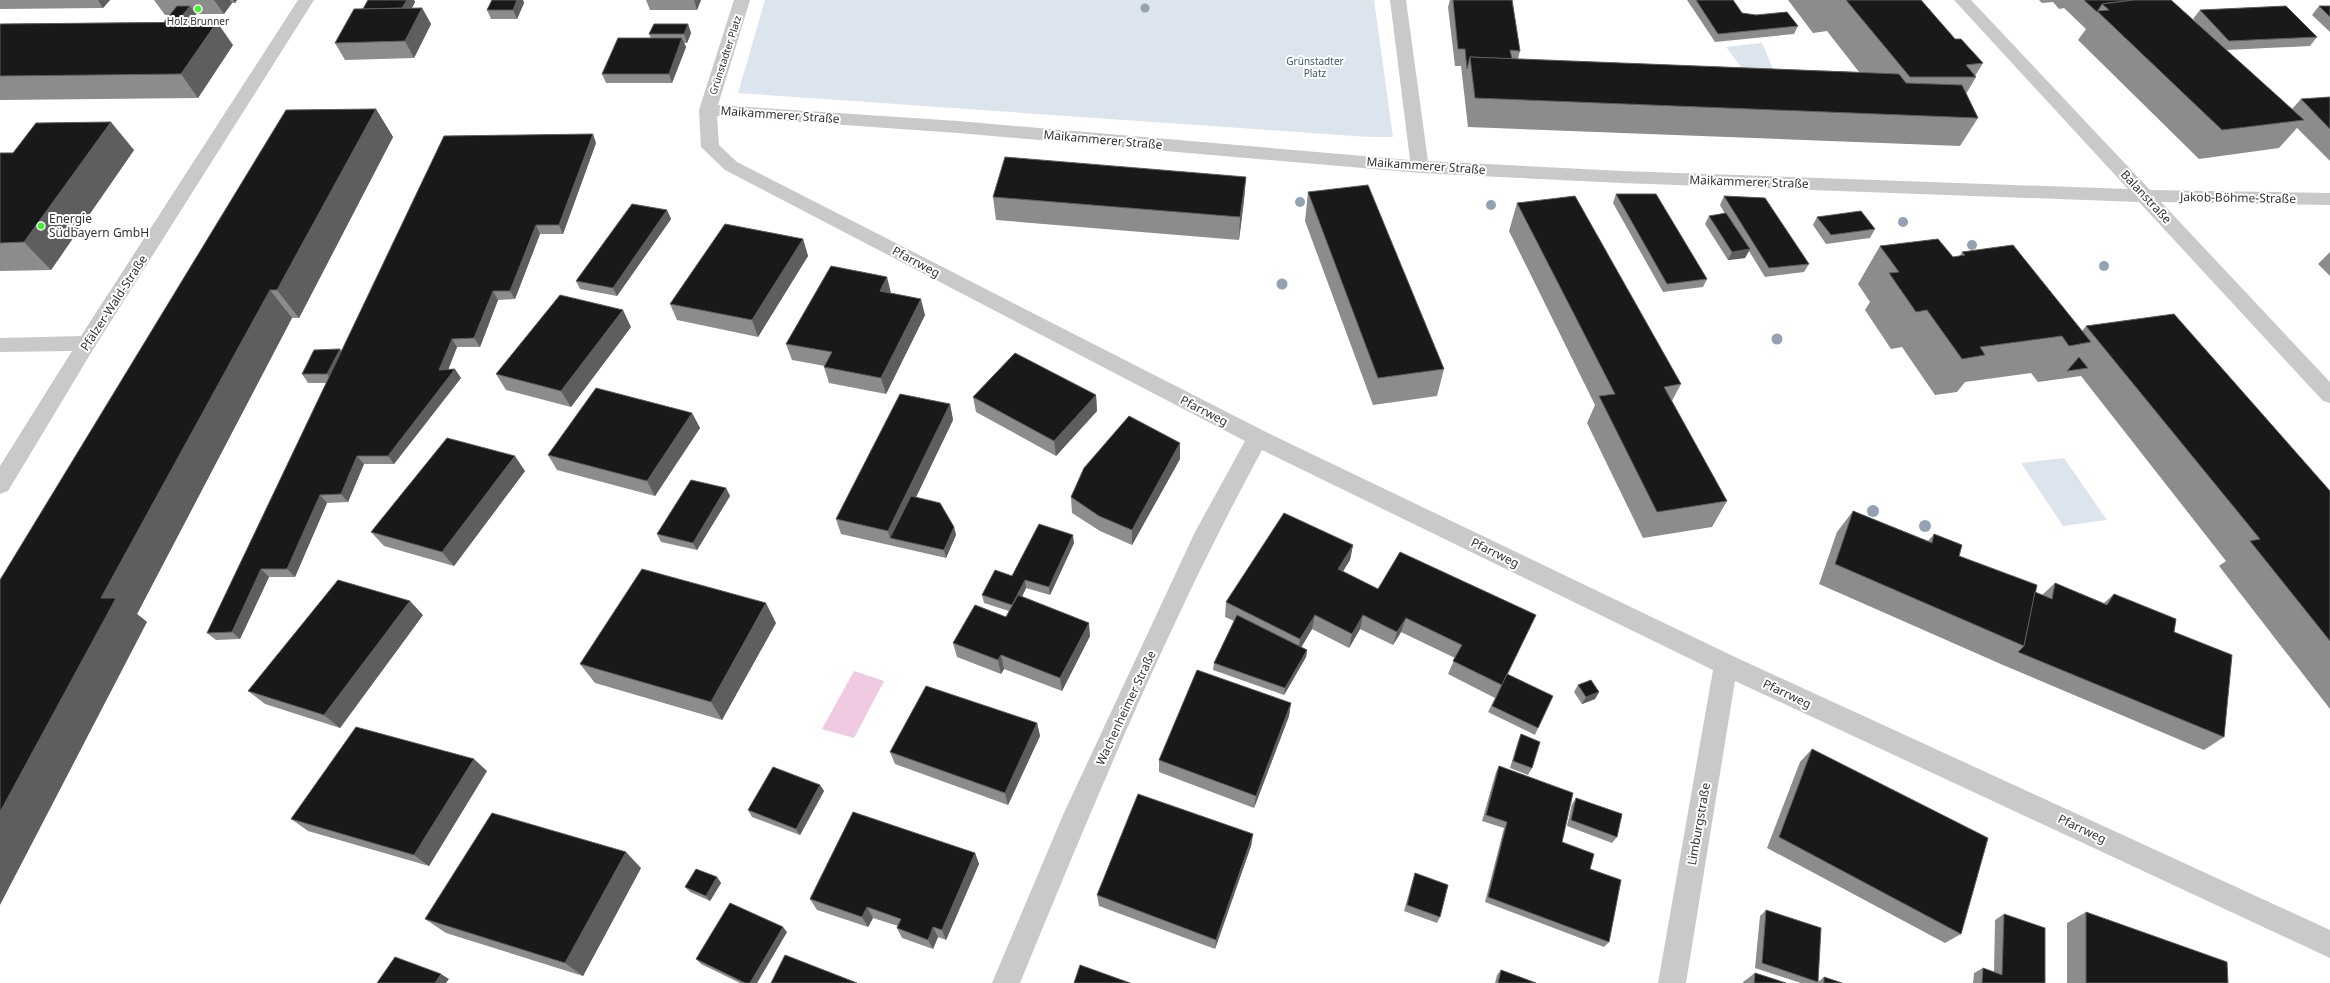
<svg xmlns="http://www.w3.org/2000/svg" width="2330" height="983" viewBox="0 0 2330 983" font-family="'Noto Sans',sans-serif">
<rect width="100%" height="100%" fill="#fff"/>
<!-- green -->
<g fill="#dce5ed">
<path d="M765,0H1374L1393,137H1369L738,93Z"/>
<path d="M1762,43L1783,93L1759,91L1726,47Z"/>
<path d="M2064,458L2107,520L2063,526L2021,463Z"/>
</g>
<!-- water -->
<path fill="#f0cae2" d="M854,671L884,681L854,738L822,729Z"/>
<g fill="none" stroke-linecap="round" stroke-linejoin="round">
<!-- minor -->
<g fill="#c9c9c9" fill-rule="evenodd">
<path d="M298,0H314L94,348L8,491L0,494V466L72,351L0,352V338L81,336Z"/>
<path d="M734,0H750L718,105L958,121L1410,160L1390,0H1406L1428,161L1622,171L2128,189L1954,0H1971L2150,190L2330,193V205L2161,202L2330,382V403L2323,401L2139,202L1622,183L1420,173L958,133L717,116L719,145L737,162L1266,432L1735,657L2330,930V958L1735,681L1686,983H1658L1713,670L1262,450C1169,621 1094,803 1020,983H992L1063,815L1195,532L1245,441L725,170L701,147L699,110Z"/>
</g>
</g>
<!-- trees -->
<g fill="#93a2b2">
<circle cx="1145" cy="8" r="4.5"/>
<circle cx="1300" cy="202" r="5"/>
<circle cx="1491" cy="205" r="5"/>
<circle cx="1903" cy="222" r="5"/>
<circle cx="1972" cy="245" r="5"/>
<circle cx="2104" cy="266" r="5"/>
<circle cx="1282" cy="284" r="5.5"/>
<circle cx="1777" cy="339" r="5.5"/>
<circle cx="1873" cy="511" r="6"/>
<circle cx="1925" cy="526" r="6"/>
</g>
<!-- wall -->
<g fill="#8c8c8c">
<path d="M0,0H110L103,8L0,9Z"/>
<path d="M154,0H237L235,3H232L224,14H196L190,22L233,45L198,98L0,100V24L164,22L170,15H165Z"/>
<path d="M368,0H414L415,2L412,8H422L431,24L414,58L345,60L335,43L363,9Z"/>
<path d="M492,0H523L524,3L517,19H491L487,10Z"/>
<path d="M646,0H701L697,10H650Z"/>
<path d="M1450,0H1512L1520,51L1518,59L1859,72L1827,31L1813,33L1788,0H1921L1955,39L1983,63L1975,76L1976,77L1966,94L1978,118L1960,146L1468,127L1461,66H1455L1448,7Z"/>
<path d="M1687,0H1733L1742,13L1798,26L1794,34L1715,42Z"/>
<path d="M2039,0H2171L2200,26L2193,19L2200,10L2317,37L2310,46L2226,50L2292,109L2301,99L2330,97V161L2297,128L2279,148L2199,159L2078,40L2086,29L2064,8L2059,9L2053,2L2042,3Z"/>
<path d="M2319,6H2330V32L2312,15Z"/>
<path d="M688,24L691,33L687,43H684L686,47L672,83H606L602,74L651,38L649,34Z"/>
<path d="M376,109L393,137L299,318H292L137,614L147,622L0,580Z"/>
<path d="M596,143L563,234H540L515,299L498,300L480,347H457L448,370L461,378L394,464H364L348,502L327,503L295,577H269L240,639L216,640L207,633L326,383H308L302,374L340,349L341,351Z"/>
<path d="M134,150L51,270L0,271V153Z"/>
<path d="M1246,177L1244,200L1239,240L996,220L993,197Z"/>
<path d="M1308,192L1444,369L1437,396L1373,405L1305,221Z"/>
<path d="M1616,194L1707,279L1703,287L1663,292L1613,203Z"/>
<path d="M1724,196L1809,264L1804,272L1765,277L1749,251L1745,258L1728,260L1705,224L1709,216L1725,214L1720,205Z"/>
<path d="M1517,203L1681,384L1672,401L1727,501L1712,527L1643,538L1587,423L1595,405L1509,231Z"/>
<path d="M667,210L671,219L617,296L580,289L576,281Z"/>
<path d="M1817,217L1875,229L1870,238L1826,244L1813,225Z"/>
<path d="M803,239L808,256L758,337L677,320L670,304Z"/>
<path d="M1880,246L1953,257L1960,256L1962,252L2082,331L2086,326L2330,491V709L2219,566L2226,561L2081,376L2038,382L2031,373L1965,382L1957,392L1935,395L1902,347L1891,349L1865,310L1870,302L1858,284Z"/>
<path d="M2330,252V276L2318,264Z"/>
<path d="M891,293L925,315L886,394L829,383L824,367L825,366L792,360L786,344Z"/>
<path d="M631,327L571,407L506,390L496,374Z"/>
<path d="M1096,395L1097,411L1056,456L976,412L973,397Z"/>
<path d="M950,404L953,420L916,497L954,527L956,535L946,558L841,534L836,519Z"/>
<path d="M692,413L700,428L655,496L557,470L548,455Z"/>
<path d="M1180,459L1132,545L1100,531L1072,513L1071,497Z"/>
<path d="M525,471L454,566L384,546L371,532Z"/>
<path d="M726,488L730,496L697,550L661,542L657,534Z"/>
<path d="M1853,511L1928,541L1934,534L1959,556L2035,592L2042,595L2055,583L2104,603L2114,594L2174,632L2224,737L2204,750L2003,665L1819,584L1837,532Z"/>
<path d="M1074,543L1050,595L1026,588L1022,597L1090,636L1062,691L1004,669L1001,674L957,657L953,643L1006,617L1009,611L984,603L982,595L1012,576Z"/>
<path d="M1353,545L1350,560L1343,571L1378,589L1508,674L1538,728L1535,735L1488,712L1495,698L1448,674L1455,658L1401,632L1393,645L1360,629L1349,648L1312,629L1301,647L1307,650L1306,657L1284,695L1213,670L1214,663L1234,621L1225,617L1226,602Z"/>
<path d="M423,615L340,728L265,704L248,691Z"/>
<path d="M776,623L722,720L595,683L580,664Z"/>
<path d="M1578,685L1599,692L1595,699L1582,704L1574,692Z"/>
<path d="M1291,703L1289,716L1254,808L1159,772V760Z"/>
<path d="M1037,723L1040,736L1008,805L895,764L890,752Z"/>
<path d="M1521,734L1532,768L1528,775L1510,768L1518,741Z"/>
<path d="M1812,749L1961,934L1945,943L1767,848L1800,762Z"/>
<path d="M1499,766L1562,842L1590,869L1609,942L1604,947L1485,902L1504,828L1482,821L1496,772Z"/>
<path d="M487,771L429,866L308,831L291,819Z"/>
<path d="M820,785L824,791L800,835L752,817L748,810Z"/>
<path d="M1576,798L1617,837L1612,843L1567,826L1572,804Z"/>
<path d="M1253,834L1251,846L1215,949L1099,906L1097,895Z"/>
<path d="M975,853L979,864L946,940L938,937L933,949L902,938L897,928L898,926L873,918L868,927L817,910L810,899Z"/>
<path d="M641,868L583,976L446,933L425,919Z"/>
<path d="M1415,873L1440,917L1437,923L1404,911L1413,879Z"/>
<path d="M717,877L721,883L710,901L690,892L685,887Z"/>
<path d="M1766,910L1818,982L1824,977L1842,983H1801L1755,968L1760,916Z"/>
<path d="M2086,912L2228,983H2067V923Z"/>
<path d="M2004,914L2045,983H1973L1974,973L1983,968L1994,972L1995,920Z"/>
<path d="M787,932L757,983H740L701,964L696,959Z"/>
<path d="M1501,970L1536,983H1495L1497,975Z"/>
<path d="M1755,973L1786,983H1743V982Z"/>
</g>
<!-- shaded-wall -->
<g fill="#5e5e5e">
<path d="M98,0H110L103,8Z"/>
<path d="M214,0H230L232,3L224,14Z"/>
<path d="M233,0H237L235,3Z"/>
<path d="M407,0H414L415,2L403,25L398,16Z"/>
<path d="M517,0H523L524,3L517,19L513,10Z"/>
<path d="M694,0H701L697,10Z"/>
<path d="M190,6L196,14L173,46L166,37Z"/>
<path d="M422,8L431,24L414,58L405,41Z"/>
<path d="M217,22L233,45L198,98L181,74Z"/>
<path d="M688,24L691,33L687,43L684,34Z"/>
<path d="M682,38L686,47L672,83L669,74Z"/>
<path d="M376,109L393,137L299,318L277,290Z"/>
<path d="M111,122L134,150L51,270L24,242Z"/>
<path d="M593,134L596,143L563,234L559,225Z"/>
<path d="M1246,177L1244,200L1239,240L1240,217Z"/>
<path d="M667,210L671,219L617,296L613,288Z"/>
<path d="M536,225L540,234L515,299L510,291Z"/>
<path d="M803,239L808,256L758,337L752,320Z"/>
<path d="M1750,249L1745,258L1728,260L1732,252Z"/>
<path d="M887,277L891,293L880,291Z"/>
<path d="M270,290L292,318L137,614L147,622L0,905V812L101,598Z"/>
<path d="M493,291L498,300L480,347L474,338Z"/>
<path d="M921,299L925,315L886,394L881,378Z"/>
<path d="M623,310L631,327L571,407L561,391Z"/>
<path d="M452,339L457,347L445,378L439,370Z"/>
<path d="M340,349L346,357L334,383L327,374Z"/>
<path d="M455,369L461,378L394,464L388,456Z"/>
<path d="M1096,395L1097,411L1056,456L1054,441Z"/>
<path d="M950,404L953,420L896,539L890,538L888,531Z"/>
<path d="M692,413L700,428L655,496L647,481Z"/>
<path d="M1180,443V459L1132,545V530Z"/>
<path d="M357,456L364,464L348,502L341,494Z"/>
<path d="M515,456L525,471L454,566L442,552Z"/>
<path d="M726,488L730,496L697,550L693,543Z"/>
<path d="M320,495L327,503L295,577L287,569Z"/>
<path d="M954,527L956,535L946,558L944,550Z"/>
<path d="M1073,535L1074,543L1050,595L1049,587Z"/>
<path d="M1353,545L1350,560L1335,584L1338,569Z"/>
<path d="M261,569L269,577L240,639L232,632Z"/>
<path d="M1025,580L1026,588L1014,613L1012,606Z"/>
<path d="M410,601L423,615L340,728L324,715Z"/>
<path d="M766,603L776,623L722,720L711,702Z"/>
<path d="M1315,615L1312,629L1298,653L1300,639Z"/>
<path d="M1363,615L1360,629L1349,648L1352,634Z"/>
<path d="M1406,618L1401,632L1393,645L1397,632Z"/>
<path d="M1089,623L1090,636L1062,691L1060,678Z"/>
<path d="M1307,650L1306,657L1284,695L1285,688Z"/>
<path d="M1001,655L1004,669L1001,674L998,660Z"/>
<path d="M1599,692L1595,699L1582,704L1586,697Z"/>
<path d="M1291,703L1289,716L1254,808L1256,796Z"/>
<path d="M1037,723L1040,736L1008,805L1005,793Z"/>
<path d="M474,759L487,771L429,866L414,855Z"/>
<path d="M820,785L824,791L800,835L796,829Z"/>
<path d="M1253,834L1251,846L1215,949L1216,940Z"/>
<path d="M626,852L641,868L583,976L565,963Z"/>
<path d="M975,853L979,864L946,940L942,930Z"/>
<path d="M717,877L721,883L710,901L706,896Z"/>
<path d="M867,907L873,918L868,927L862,917Z"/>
<path d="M783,927L787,932L757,983H750Z"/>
<path d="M933,927L938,937L933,949L928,940Z"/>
<path d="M441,974L449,979L446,983H435Z"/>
</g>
<!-- building -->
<g fill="#191919" stroke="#5e5e5e">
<path d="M368,0H407L402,8L363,9Z"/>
<path d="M492,0H517L513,10H487Z"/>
<path d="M1453,0H1512L1520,51L1510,50L1512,59L1470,57L1467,69L1465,49H1458Z"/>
<path d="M1696,0H1733L1742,13L1756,15L1787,12L1798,26L1718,34Z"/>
<path d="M1846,0H1921L1955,39H1961L1983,63L1966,65L1976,77H1910Z"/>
<path d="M2084,0H2134L2102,4L2097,12Z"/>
<path d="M2134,0H2171L2304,120L2222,130L2097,11L2109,10L2102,4Z"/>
<path d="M177,6H190L177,22H164Z"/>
<path d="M2286,6L2317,37L2229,41L2200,10Z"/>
<path d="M2319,6H2330V17Z"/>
<path d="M422,8L405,41L335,43L354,9Z"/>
<path d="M217,22L181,74L0,76V24Z"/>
<path d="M654,24H688L684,34H649Z"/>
<path d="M618,38H682L669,74H602Z"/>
<path d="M1470,57L1899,74L1906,83L1962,85L1978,118L1475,98Z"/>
<path d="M2330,97V129L2301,99Z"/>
<path d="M376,109L277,290H270L101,598H116L0,812V580L286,110Z"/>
<path d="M111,122L24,242L0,243V153H13L36,123Z"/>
<path d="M593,134L559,225H536L510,291H493L474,338L452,339L439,370L455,369L388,456H357L341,494L320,495L287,569H261L232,632L207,633L444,136Z"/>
<path d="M1005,157L1246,177L1240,217L993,197Z"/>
<path d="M1368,185L1444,369L1378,378L1308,192Z"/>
<path d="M1616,194H1656L1707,279L1667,284Z"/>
<path d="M1575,196L1681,384L1664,387L1727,501L1657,512L1599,396L1615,394L1517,203Z"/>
<path d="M1724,196L1765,198L1809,264L1769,268Z"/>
<path d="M632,204L667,210L613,288L576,281Z"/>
<path d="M1861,211L1875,229L1831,235L1817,217Z"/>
<path d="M1726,213L1750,249L1732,252L1709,216Z"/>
<path d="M725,224L803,239L752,320L670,304Z"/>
<path d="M1938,239L1953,257L1965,255L1962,252L2013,245L2091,342L2069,346L2062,336L1980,347L1985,355L1962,359L1927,310L1916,312L1889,273L1899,272L1880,246Z"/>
<path d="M831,266L887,277L880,291L921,299L881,378L824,367L832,352L786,344Z"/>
<path d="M560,295L623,310L561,391L496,374Z"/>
<path d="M2174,314L2330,491V641L2250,541L2260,539L2086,326Z"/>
<path d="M340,349L327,374H302L314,350Z"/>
<path d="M1015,353L1096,395L1054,441L973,397Z"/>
<path d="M2079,357L2088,368L2067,371Z"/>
<path d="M596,388L692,413L647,481L548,455Z"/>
<path d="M900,394L950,404L888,531L836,519Z"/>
<path d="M1129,416L1180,443L1132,530L1099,516L1071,497L1084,468Z"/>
<path d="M447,438L515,456L442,552L371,532Z"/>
<path d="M691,480L726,488L693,543L657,534Z"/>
<path d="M911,496L940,503L954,527L944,550L890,538Z"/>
<path d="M1853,511L1932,543L1934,534L1962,545L1959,556L2037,585L2024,646L1835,564Z"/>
<path d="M1284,513L1353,545L1338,569L1378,589L1400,552L1536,615L1502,685L1453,661L1462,645L1406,618L1397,632L1363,615L1352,634L1315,615L1300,639L1226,602Z"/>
<path d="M1039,524L1073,535L1049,587L1025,580L1012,605L982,595L995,570L1012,576Z"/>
<path d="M642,569L766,603L711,702L580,664Z"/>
<path d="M338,580L410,601L324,715L248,691Z"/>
<path d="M2055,583L2107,605L2114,594L2176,619L2174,632L2232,655L2224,737L2018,652L2024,646L2035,592L2052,599Z"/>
<path d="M1018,595L1089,623L1060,678L1001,655L998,660L953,643L975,605L1006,617Z"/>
<path d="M1237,615L1307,650L1285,688L1214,663Z"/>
<path d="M1197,670L1291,703L1256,796L1159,760Z"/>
<path d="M1507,674L1553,696L1538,728L1492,706Z"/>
<path d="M1591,680L1599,692L1586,697L1578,685Z"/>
<path d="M926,686L1037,723L1005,793L890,752Z"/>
<path d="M356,727L474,759L414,855L291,819Z"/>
<path d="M1521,734L1540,742L1532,768L1513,761Z"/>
<path d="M1812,749L1988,838L1961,934L1779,837Z"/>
<path d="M1499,766L1573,793L1562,842L1594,854L1590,869L1621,880L1609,942L1488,897L1507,822L1486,815Z"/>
<path d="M773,767L820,785L796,829L748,810Z"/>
<path d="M1138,794L1253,834L1216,940L1097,895Z"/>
<path d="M1576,798L1622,814L1617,837L1571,820Z"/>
<path d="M853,812L975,853L942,930L933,927L928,940L897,928L901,919L867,907L862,917L810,899Z"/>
<path d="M492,813L626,852L565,963L425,919Z"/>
<path d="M696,869L717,877L706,896L685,887Z"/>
<path d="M1415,873L1448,885L1440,917L1407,905Z"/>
<path d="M730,903L783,927L750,983H745L696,959Z"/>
<path d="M1766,910L1821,928L1818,982L1762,963Z"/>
<path d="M2086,912L2227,962L2228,983H2086Z"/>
<path d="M2004,914L2045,928V983H1982L1983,968L2002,975Z"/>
<path d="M785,955L857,983H771Z"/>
<path d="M395,957L441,974L435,983H377Z"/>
<path d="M1080,965L1130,983H1074Z"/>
<path d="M1501,970L1536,983H1498Z"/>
<path d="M1755,973L1786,983H1754Z"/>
<path d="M1824,977L1842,983H1824Z"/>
</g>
<!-- markers -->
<g fill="#3cf527" stroke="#fff" stroke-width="1.5">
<circle cx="198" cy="9" r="4"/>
<circle cx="41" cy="226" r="4"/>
</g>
<g text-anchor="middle" stroke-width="4" stroke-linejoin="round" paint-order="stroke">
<!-- far-poi labels -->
<g font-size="10" fill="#323232" stroke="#fff">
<text x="198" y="25">Holz Brunner</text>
</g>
<!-- far-street labels -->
<g font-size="10" fill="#323232" stroke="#fff">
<text transform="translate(725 55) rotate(-72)" y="4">Grünstadter Platz</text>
</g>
<!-- far-park labels -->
<g font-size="10" fill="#3a5673" stroke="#fff">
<text x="1315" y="65">Grünstadter<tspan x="1315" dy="12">Platz</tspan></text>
</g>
<!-- street labels -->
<g font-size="12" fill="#323232" stroke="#fff">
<text transform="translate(780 115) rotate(4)" y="4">Maikammerer Straße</text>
<text transform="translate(1103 140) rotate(5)" y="4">Maikammerer Straße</text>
<text transform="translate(1426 166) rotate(4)" y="4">Maikammerer Straße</text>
<text transform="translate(1749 182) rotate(2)" y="4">Maikammerer Straße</text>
<text transform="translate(2146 197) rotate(47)" y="4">Balanstraße</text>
<text transform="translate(2238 198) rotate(1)" y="4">Jakob-Böhme-Straße</text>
<text transform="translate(916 262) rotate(28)" y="4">Pfarrweg</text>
<text transform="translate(114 303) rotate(-57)" y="4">Pfälzer-Wald-Straße</text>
<text transform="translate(1204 411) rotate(27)" y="4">Pfarrweg</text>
<text transform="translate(1495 553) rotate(26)" y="4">Pfarrweg</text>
<text transform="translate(1787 694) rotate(25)" y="4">Pfarrweg</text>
<text transform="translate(1126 708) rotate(-65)" y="4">Wachenheimer Straße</text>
<text transform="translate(1699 824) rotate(-80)" y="4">Limburgstraße</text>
<text transform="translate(2082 829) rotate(25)" y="4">Pfarrweg</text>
</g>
<!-- poi labels -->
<g font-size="12" fill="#323232" stroke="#fff" text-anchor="start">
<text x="49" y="223">Energie<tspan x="49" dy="14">Südbayern GmbH</tspan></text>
</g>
</g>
</svg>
